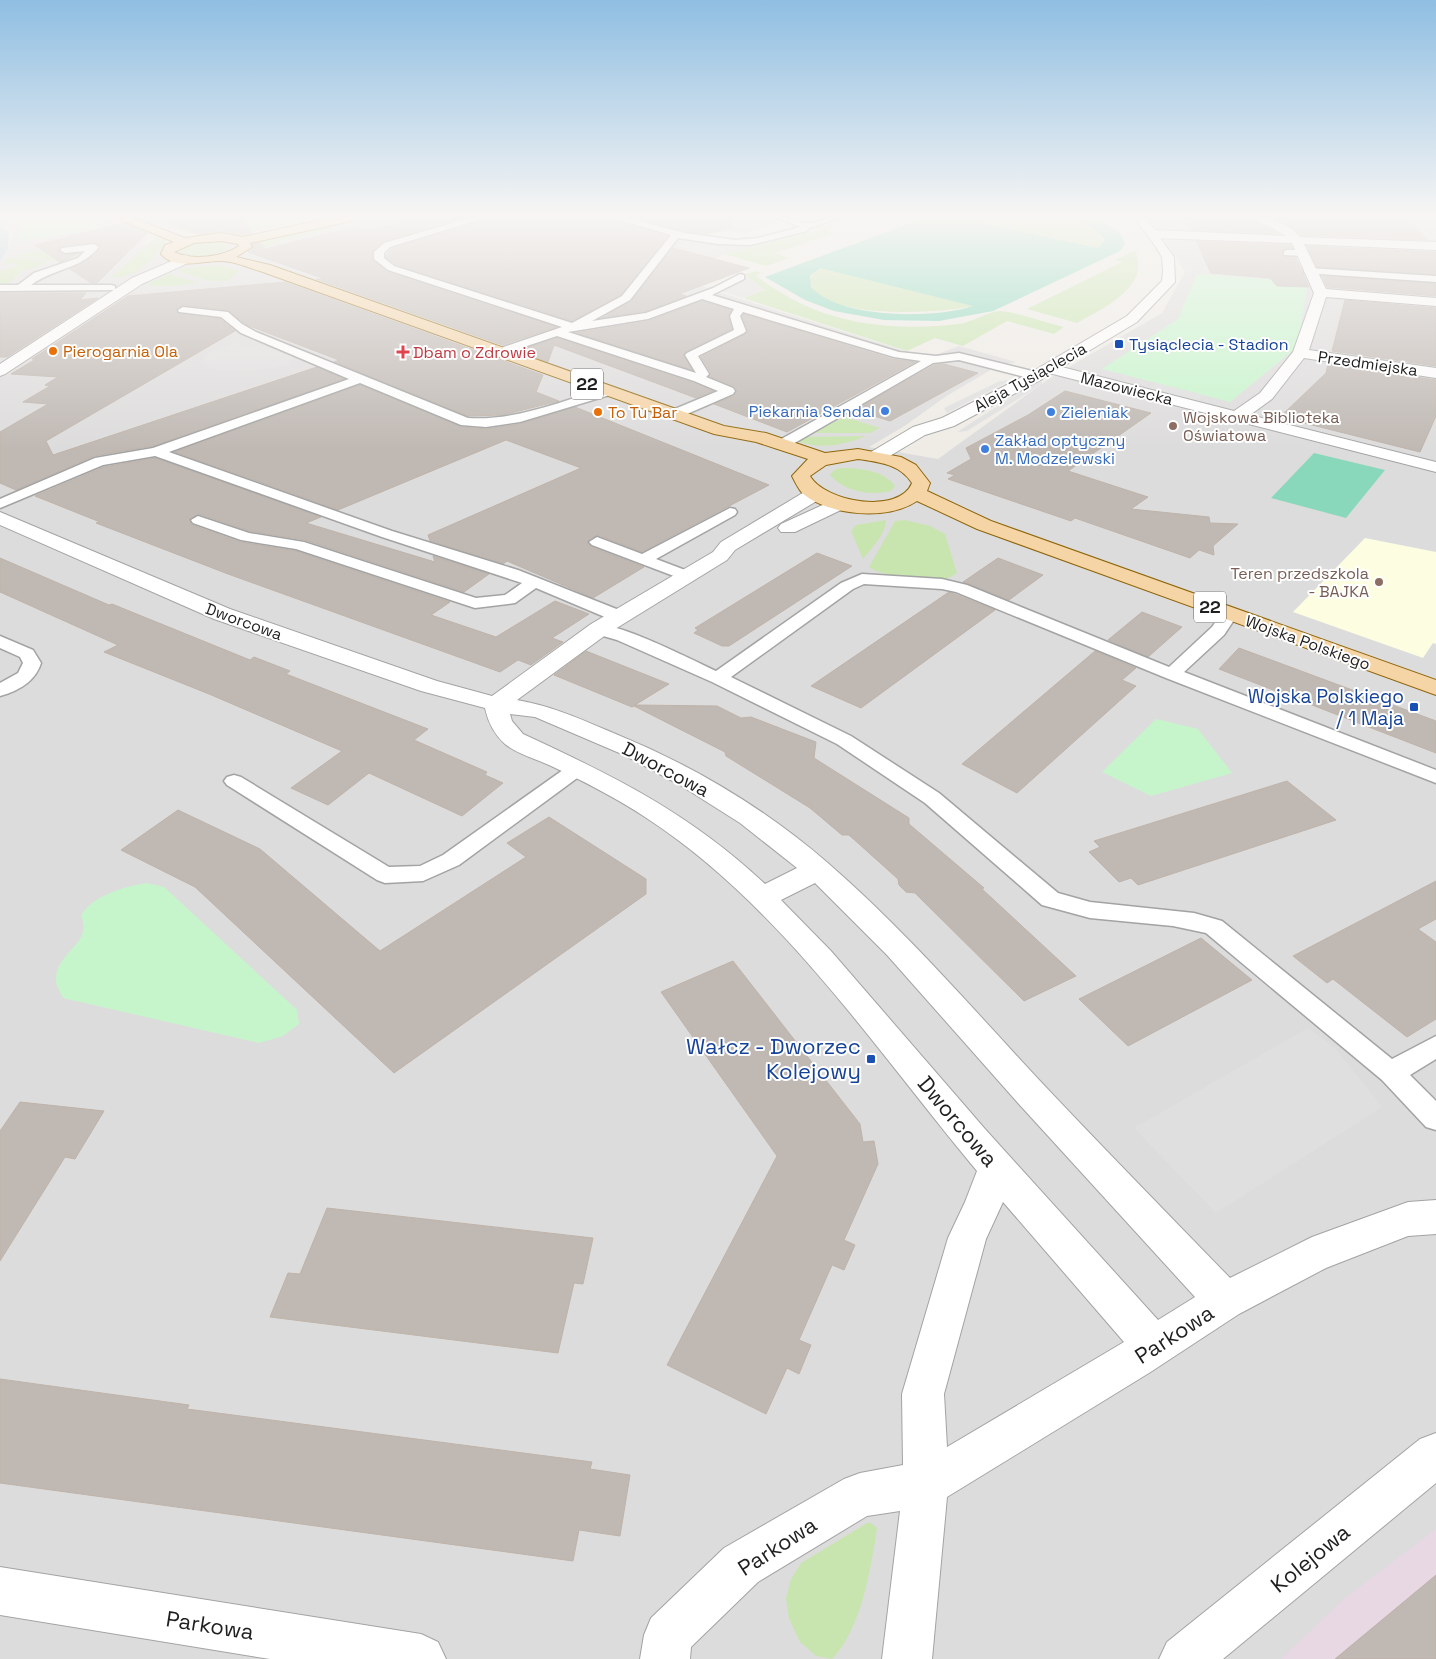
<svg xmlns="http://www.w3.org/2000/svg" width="1436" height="1659" viewBox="0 0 1436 1659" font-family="'Space Grotesk',sans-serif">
<rect width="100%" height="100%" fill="#efece6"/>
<!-- residential -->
<path fill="#dddcdc" d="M0,217H276L145,234L149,236L142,244L189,243L240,235L281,237L301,230L375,217H766L777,224L744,233L691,231L682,234L753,247L725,254L678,273V279L927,358L959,346L1016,362L994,368L945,397L906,425L869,447L938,459L1050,378L1162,313L1185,272L1159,230L1146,217H1436V1659H0V257L8,249L15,230L0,224Z"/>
<!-- industrial -->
<path fill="#e7d8e4" d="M1436,1529V1659H1281L1344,1599Z"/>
<!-- education -->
<path fill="#fcfde1" d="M1365,538L1436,552V644L1433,643L1423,658L1293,612Z"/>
<!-- grass -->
<g fill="#c9e5af">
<path d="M280,217L314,219C274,226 218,244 179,230Z"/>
<path d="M953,217C978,217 1101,208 1103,242L1099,248Z"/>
<path d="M324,224L334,228L285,240L251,252V248L269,237Z"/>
<path d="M827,228L831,229L827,231L835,233L775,253L789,258L766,266L725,254Z"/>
<path d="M156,237L166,239L167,241C151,260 138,279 111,277Z"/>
<path d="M209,242L228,244L230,248C218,256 195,259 182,252V249L190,245Z"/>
<path d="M69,245L68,248L89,249L78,260L67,263L16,255Z"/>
<path d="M1136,250C1137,259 1140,269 1136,277C1126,298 1095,313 1077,323L1027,309L1122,262L1115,260Z"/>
<path d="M19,257L49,262L21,272L8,284H0V271L13,268L17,264L4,263L8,258Z"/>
<path d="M218,265L240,271L227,281H209L179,271V269Z"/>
<path d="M820,267L974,306C945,313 814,322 809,279Z"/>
<path d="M755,271L761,273L756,276C773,288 792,300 811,308C855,327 911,330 958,324C971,323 989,311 1001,311C1016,312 1047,323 1064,327L1054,334L1007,321L963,346L935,338L907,351L743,298L765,290L745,275Z"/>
<path d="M169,274L199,283L174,286H148L149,283Z"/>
<path d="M845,417L880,428L870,433H817L814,431Z"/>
<path d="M866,436C845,445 819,450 797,441L804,437Z"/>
<path d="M841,468C859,468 884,470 895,486L891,491C871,496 844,492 830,475L834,470Z"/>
<path d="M886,520C886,534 871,549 863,559L851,531L856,525Z"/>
<path d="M905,520L930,526L945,534L957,573C954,575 949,578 946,579C933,582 878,576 869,567L895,521Z"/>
<path d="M867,1523H871L877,1528C871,1569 861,1629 832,1659L816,1656L800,1642L789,1619L786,1598L791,1579L801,1563Z"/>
</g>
<!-- park -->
<g fill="#c6f5cb">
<path d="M0,217H100L105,220L95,225L105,227L21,242L18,238L21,227Z"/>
<path d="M1197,274L1308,282L1297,347L1230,402L1102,369L1178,319Z"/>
<path d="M1156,719L1198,729L1232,773L1151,796L1102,772Z"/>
<path d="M147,883L164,887L297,1010L299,1024L283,1036L259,1043L63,998C61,993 56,986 56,980C56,951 94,944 81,916C91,896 126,886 147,883Z"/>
</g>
<!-- pitch -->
<g fill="#8ad8bb" fill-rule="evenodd">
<path d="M927,217H953L1099,248L1104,240C1096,224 1072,220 1056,217C1075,217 1121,219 1125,244L1120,251L993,311L939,321L884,320L834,311L805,300L765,277ZM820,268L973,306C935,319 839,319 811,287L810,276Z"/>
<path d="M1314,453L1385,470L1346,518L1271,498Z"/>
</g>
<!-- parking -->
<g fill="#dfdfdf">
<path d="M692,238L733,245L703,255L673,251Z"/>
<path d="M745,275L765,290L743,298L710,288L683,301L657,292L669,277L710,288Z"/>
<path d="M238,342L243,346H262L295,357L289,363L275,368L247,371L216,370L206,366L202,361L205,355L213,350Z"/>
<path d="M1042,378V384L967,431L957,432Z"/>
<path d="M1011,380L947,413L944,408L1000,381Z"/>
<path d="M1156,383L1204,395L1198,400L1149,388Z"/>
<path d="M1308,1028L1335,1048L1382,1107L1216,1213L1134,1128Z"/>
</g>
<!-- water -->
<path fill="#a9cdd9" d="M0,226L9,231L8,249L0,261Z"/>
<!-- building -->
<g fill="#bfb8b3" stroke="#bfb3a9">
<path d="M164,217H241L253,233L243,235L221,231L199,234L163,222Z"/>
<path d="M420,217H465L383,241L373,251V260L387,272L556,327L502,345L316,279H325L248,252L254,248L253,244L261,243L265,249L355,227L367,231Z"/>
<path d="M490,217H608L668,236L621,295L572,321L395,264L386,257L391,249Z"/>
<path d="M634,217H732L733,228L708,234L685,231Z"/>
<path d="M1185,217H1250L1278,234L1191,230Z"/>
<path d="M1269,217H1406L1428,240L1301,235L1285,223Z"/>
<path d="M124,223L147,233L97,283H91L70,269L93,256L100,248V245L94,242L62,246L58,250L64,255L80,253L60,262L35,245Z"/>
<path d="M1196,241L1291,245L1292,248L1282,250L1283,256L1296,258L1309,287L1277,286L1270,278L1211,273Z"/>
<path d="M1307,246L1436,252V274L1317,267Z"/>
<path d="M673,248L749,268L679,294L686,296L646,311L602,318L631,301Z"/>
<path d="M1322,276L1436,284V296L1327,287Z"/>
<path d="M285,282L543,375L536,392L559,401L503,415L468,416L334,362L339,360L247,325L228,310L183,305L176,309L179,314L220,319L235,331L46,441L53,455L317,367L344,379L153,446L94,456L16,490L0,483V432L48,404L23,402L50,386L45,385L58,377L11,374L36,359H32L128,296Z"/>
<path d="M0,293H86L80,300L98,298L7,357H0Z"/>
<path d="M1345,300L1436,308V366L1332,351Z"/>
<path d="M702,301L731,310L728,317L732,329L684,354L692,370L576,333L649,321Z"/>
<path d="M744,314L892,359L915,362L787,432L714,404L734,396L737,390L734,386L709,376L711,373L701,357L745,334L748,330L742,316Z"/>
<path d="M557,338L693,383L713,391L696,398L554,345L548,362L518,351Z"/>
<path d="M944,364L978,373L890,421L855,410L934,365Z"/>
<path d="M1328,364L1436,380V416L1420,452L1280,417L1326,373Z"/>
<path d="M360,385L461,427L486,429L520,424L575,407L769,485L642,552L598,535L588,540L591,547L644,567L593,598L507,561L503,564L430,541L428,535L581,468L506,440L338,510L175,452Z"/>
<path d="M1065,391L1151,413L1068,471L1148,497L1131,509L1209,517L1210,523L1238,524L1213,546L1214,555L1199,550L1190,558L1075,518L1071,521L948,479L955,475L947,473L971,459L966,448L1028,415Z"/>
<path d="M155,458L321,517L306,523L435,562L433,556L489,574L464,592L305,540L249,531L199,514L189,520L192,525L240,542L296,551L450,602L431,615L496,637L555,601L589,614L552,638L563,642L531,665L518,660L500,672L228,574L96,523L100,522L35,496L104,467Z"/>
<path d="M817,553L852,566L729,646H722L694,633L698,630L695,628Z"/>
<path d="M0,558L109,605L112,604L250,660L254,657L290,671L286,674L428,729L414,740L487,772L485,775L503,783L462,816L369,773L328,805L291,788L342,751L209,694L104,652L118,645L0,592Z"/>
<path d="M998,558L1043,575L1009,600L963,582Z"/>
<path d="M949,592L995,610L861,708L811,686Z"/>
<path d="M1142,612L1182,627L1148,657L1108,640Z"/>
<path d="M1239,648L1436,721V753L1219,669Z"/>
<path d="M586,651L669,684L635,705L717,706L741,718L751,717L816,742L814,758L909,818V824L984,888L982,889L1076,976L1024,1001L915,893L906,892L899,885L898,879L849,835H842L810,808L726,756L725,752L634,706L632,707L554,675Z"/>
<path d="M1095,651L1136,668L1122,680L1136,686L1017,793L962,764Z"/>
<path d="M1287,781L1336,820L1138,885L1131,878L1119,882L1089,852L1100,847L1094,841Z"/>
<path d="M178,810L260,849L380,951L526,857L507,843L549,817L646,879V894L394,1073L195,887L121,850Z"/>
<path d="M1436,881V919L1418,929L1436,942V1019L1407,1037L1333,979L1327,983L1293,956Z"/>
<path d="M1201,938L1252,980L1128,1046L1079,999Z"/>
<path d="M733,961L860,1124L863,1142L874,1141L878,1164L844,1240L855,1245L844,1270L832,1265L799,1340L811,1345L799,1374L787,1368L766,1414L667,1365L777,1156L661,992Z"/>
<path d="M20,1102L104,1111L75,1159L65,1157L0,1261V1131Z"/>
<path d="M327,1208L593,1238L583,1284L574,1283L558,1353L270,1317L288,1273L300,1274Z"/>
<path d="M0,1379L189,1405L187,1409L592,1462L590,1469L630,1475L620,1536L579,1530L573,1561L0,1483Z"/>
<path d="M1436,1575V1659H1335Z"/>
</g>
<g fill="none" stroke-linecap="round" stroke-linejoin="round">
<defs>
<g id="service">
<path d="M473,217H488L390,247L384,253V258L394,266L572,323L622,296L671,235L610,217H625L685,233L735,240L758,238L800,227L776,217C787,217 800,223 807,223C819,222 829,217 842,217L809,228L807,231L751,245L718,244L678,238L630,300L592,321L646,313L713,288L740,274L744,275V279L712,295L899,352L936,356L959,353L1040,373L1042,376L1036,380L959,360L933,363L786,448H776L774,445L776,442L921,361L894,357L743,312L740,316L746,331L744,333L698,356L709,374L706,377L733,388L735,391L733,394L680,417H670L669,414L670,411L718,391L694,381L557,336L503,354H495V350L562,327L388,270L374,259V252L384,243ZM702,299L734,309L730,316L734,330L687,353L685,355L696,373L568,332L648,319Z"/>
<path d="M94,244L99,247C80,270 54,268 31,285H111L115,286V290L0,291V285H18L34,273L78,258L85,251L65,253L60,250L62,248Z"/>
<path d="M1287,250H1304L1309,253L1304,256L1284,255V251Z"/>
<path d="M1309,268L1436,276V282L1305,273L1304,271Z"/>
<path d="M183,307L228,312L242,324L256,332L468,418C515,421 560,402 605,388H613L615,391L613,394L520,422L486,427L461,425L360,383L169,452L392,531L518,570L624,612L626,616L624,620H612L536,588L515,603L475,608L296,549L241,540L193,523L191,520L198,516L249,533L304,542L476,598L505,595L522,583L382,537L155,456L103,465L0,508V499L95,458L153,448L349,379L241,333L221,317L179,312L178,310Z"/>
<path d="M730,508L735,509L737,512L735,515L656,559L693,573L695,576L693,579L687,581L592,545L589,542L597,537L642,554Z"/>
<path d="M862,574L942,579L967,585L1169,667L1212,627L1224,610H1236L1238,614L1224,635L1184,672L1436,770V783L1166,678L956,592L942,589L864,584L853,589L731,677L851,736L939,793L1058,893L1090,902L1194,913L1222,921L1392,1059L1436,1036V1059L1410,1075L1436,1101V1130L1426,1127L1382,1080L1206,933L1173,926L1090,918L1042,905L925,803L837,744L712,682L617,640L593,633L590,629L593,625C615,620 692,660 716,671L841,583Z"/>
<path d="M0,636L33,650L41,663C35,682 18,691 0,696V683L18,673L23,663L20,657L0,648Z"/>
<path d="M577,763L584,765L587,769L584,773L459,865L423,881L385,883L377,880L227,785L224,781L227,777L234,775L241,777L389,867L420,866L443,855L570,765Z"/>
</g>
<g id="minor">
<path d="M1252,217C1268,217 1288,223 1300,237L1436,242V250L1304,244L1326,289L1436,298V306L1326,297L1309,350L1436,368V378L1304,358L1272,399L1250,415L1436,462V472L1045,372L1042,369L1045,366L1050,364L1234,411L1260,393L1293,352L1314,293L1292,243L1154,238L1148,234L1154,230L1286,236Z"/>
<path d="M813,489L820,491L822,495L820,499L735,550L727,560L607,634L517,700C553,706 585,721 618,735C694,766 767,810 829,864C906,931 972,1008 1041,1082C1103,1148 1167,1213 1230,1278L1312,1237L1408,1202L1436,1200V1234L1408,1236L1326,1268L1239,1314L1149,1373L947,1497L932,1659H882L900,1511L867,1516L758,1582L691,1647L690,1659H640L644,1635L651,1618L724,1548L844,1479L860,1473L903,1465L902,1394L948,1238L965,1202L977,1171C875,1049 782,907 648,819C617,798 583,781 549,765C535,759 516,753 505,744C494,734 488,722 485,708L421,691L214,619L0,525V512L230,609L437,681L492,696L591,624L713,552L721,542L806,491ZM510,714L535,717L624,755L680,785L740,823L797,868L765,884C691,814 614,776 523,734L512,721ZM815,883L887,955L1018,1103L1195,1297L1158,1320L985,1129L831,951L781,900ZM1003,1202L1124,1342L947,1447L944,1394L986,1239Z"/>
<path d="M838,498L845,500L847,504L845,508L795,532H781L778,528L781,524Z"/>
<path d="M1436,1433V1483L1223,1659H1159L1167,1642L1420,1439Z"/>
<path d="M0,1567L421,1634L438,1642L446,1659H270L0,1615Z"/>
</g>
<g id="tertiary">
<path d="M1134,217H1145L1174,257L1175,282L1137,322L1042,379L954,426L925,435L883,460H871L868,456L871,452L913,427L942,418L1030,373L1127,316L1162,281L1163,271L1162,257L1156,247Z"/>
<path d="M186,255L192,259L190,262L142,284L5,374L0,376V364L132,278Z"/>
</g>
<path id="primary" d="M114,217H130L185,238L221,233L243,237L335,217H361L356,220L250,243L252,247L236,257L270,265L724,426L766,433L825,453L858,449L901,457L916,465L930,483L927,491L991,521L1436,680V695L977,529L917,501C888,521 829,516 802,493C798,488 795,482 792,476L808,459L756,442L714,434L260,271C249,268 234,261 222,261C204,260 175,271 161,254L165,245L174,242ZM221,241L238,244L239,246C222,257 193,261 174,252L194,243ZM858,459C878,462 900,464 912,483C899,515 825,502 810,476L826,465Z"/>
</defs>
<!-- service casing -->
<use href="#service" stroke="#a3a3a3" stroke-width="3"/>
<!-- minor casing -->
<use href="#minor" stroke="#a3a3a3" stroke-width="2"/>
<!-- tertiary casing -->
<use href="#tertiary" stroke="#a3a3a3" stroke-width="2"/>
<!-- primary casing -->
<use href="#primary" stroke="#8f660b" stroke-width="2"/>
<!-- service -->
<use href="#service" fill="#fff" fill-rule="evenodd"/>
<!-- minor -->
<use href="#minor" fill="#fff" fill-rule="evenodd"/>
<!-- tertiary -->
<use href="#tertiary" fill="#fff" fill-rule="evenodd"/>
<!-- primary -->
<use href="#primary" fill="#f5d4a5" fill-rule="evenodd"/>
</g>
<!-- sky -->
<linearGradient id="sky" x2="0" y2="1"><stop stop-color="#8fbee2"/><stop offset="0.48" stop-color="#f8f6f4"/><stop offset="1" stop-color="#f8f6f4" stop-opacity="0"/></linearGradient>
<rect width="1436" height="450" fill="url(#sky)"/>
<!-- markers -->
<g fill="#1a4fb4" stroke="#fff" stroke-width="2">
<rect x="1114" y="339" width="10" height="10" rx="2.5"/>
<rect x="1409" y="702" width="10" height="10" rx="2.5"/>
<rect x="866" y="1054" width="10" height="10" rx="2.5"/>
</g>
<g fill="#e8710a" stroke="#fff" stroke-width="2">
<circle cx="53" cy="351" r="5"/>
<circle cx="598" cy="412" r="5"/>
</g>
<path fill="#e0444e" stroke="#fff" stroke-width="2" d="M400.5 344.5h5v5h5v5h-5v5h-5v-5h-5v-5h5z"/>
<g fill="#3f7fe0" stroke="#fff" stroke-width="2">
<circle cx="885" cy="411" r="5"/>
<circle cx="1051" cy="412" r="5"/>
<circle cx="985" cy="449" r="5"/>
</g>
<g fill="#8d6e63" stroke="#fff" stroke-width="2">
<circle cx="1173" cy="426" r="5"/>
<circle cx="1379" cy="582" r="5"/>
</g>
<g text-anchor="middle" stroke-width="4" stroke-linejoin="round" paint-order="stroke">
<!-- far-transit labels -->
<g font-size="16" fill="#164399" stroke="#fff" text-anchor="start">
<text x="1129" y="350">Tysiąclecia - Stadion</text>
</g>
<!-- far-food labels -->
<g font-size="16" fill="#c56008" stroke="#fff" text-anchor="start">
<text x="63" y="357">Pierogarnia Ola</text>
<text x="608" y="418">To Tu Bar</text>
</g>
<!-- far-health labels -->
<g font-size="16" fill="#be3a42" stroke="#fff" text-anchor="start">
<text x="413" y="358">Dbam o Zdrowie</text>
</g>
<!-- far-street labels -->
<g font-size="16" fill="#1f1f1f" stroke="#fff">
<text transform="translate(1368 363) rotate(8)" y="6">Przedmiejska</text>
<text transform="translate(1030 377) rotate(-29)" y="6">Aleja Tysiąclecia</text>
<text transform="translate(1127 388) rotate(14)" y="6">Mazowiecka</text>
<text transform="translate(244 621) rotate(20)" y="6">Dworcowa</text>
<text transform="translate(1308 642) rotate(20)" y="6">Wojska Polskiego</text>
</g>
<!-- far-shop labels -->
<g font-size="16" fill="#366cbe" stroke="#fff" text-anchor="start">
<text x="875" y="417" text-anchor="end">Piekarnia Sendal</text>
<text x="1061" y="418">Zieleniak</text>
<text x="995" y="446">Zakład optyczny<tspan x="995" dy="18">M. Modzelewski</tspan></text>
</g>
<!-- far-education labels -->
<g font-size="16" fill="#785e54" stroke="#fff" text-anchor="start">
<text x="1183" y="423">Wojskowa Biblioteka<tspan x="1183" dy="18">Oświatowa</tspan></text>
<text x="1369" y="579" text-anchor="end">Teren przedszkola<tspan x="1369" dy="18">- BAJKA</tspan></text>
</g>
<!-- shield labels -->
<g fill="#fff" stroke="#626262" stroke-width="1">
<rect x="571" y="368.5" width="32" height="31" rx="4"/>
<rect x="1194" y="591.5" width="32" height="31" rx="4"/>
</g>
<g font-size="18" font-weight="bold" fill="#1f1f1f">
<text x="587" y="390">22</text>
<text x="1210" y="613">22</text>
</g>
<!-- transit labels -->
<g font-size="19" fill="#164399" stroke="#fff" text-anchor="end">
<text x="1404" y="703">Wojska Polskiego<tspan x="1404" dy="22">/ 1 Maja</tspan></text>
</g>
<!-- street labels -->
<g font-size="19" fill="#1f1f1f" stroke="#fff">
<text transform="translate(666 769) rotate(28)" y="7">Dworcowa</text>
</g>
<!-- near-transit labels -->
<g font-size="22" fill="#164399" stroke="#fff" text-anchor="end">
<text x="861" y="1054">Wałcz - Dworzec<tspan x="861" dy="25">Kolejowy</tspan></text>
</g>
<!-- near-street labels -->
<g font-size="22" fill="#1f1f1f" stroke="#fff">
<text transform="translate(958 1121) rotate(50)" y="8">Dworcowa</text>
<text transform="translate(1174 1334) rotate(-33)" y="8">Parkowa</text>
<text transform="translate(777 1546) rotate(-33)" y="8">Parkowa</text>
<text transform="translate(1310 1558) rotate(-39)" y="8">Kolejowa</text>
<text transform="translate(210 1625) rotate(9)" y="8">Parkowa</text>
</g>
</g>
</svg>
